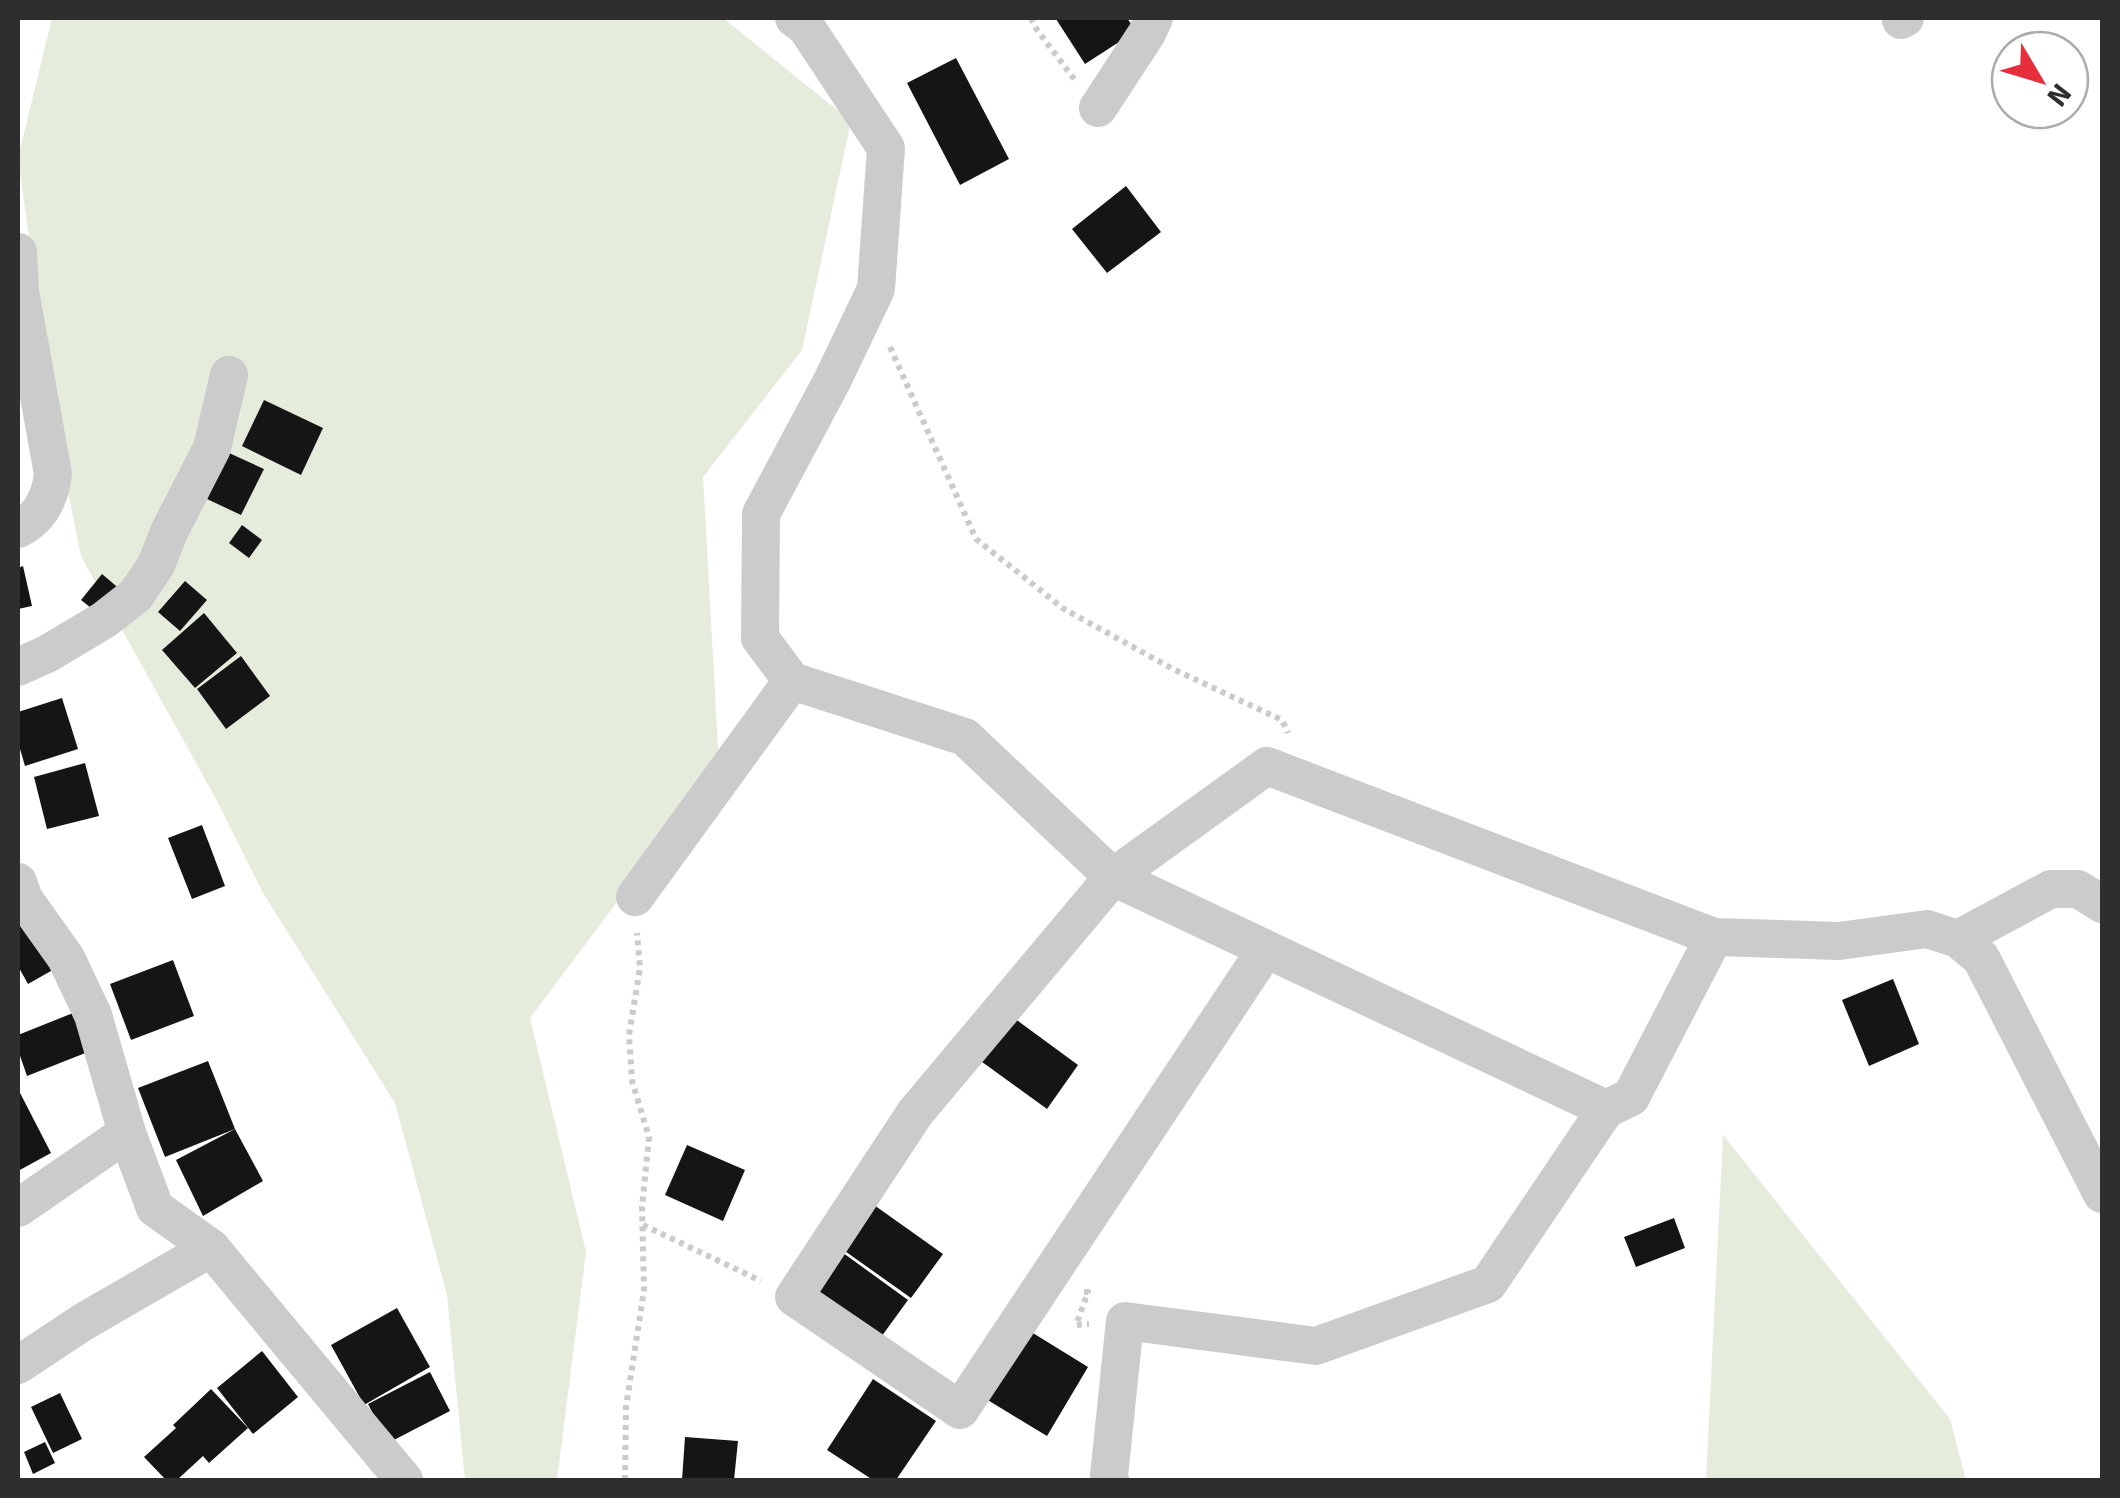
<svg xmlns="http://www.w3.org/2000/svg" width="2120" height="1498" viewBox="0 0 2120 1498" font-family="Signika,sans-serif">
<rect width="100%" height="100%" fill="#fff"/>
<!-- green -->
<g fill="#e5ecdc">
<path d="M52,18H723L851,121L802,350L703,477L719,766L530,1018L586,1252L557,1480H465L447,1295L395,1103L263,893L215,797L81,556L58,443L18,158Z"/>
<path d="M1723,1135L1950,1419L1966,1480H1706Z"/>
</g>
<!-- building -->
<g fill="#151515">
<path d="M1058,18H1127L1136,31L1085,64L1056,19Z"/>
<path d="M956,58L1009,159L960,185L907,83Z"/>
<path d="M1126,186L1161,232L1107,273L1072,229Z"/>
<path d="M264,400L323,428L301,475L242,446Z"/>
<path d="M229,453L264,469L241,515L207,499Z"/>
<path d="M242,525L262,540L249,558L229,543Z"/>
<path d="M23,566L32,606L18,609V568Z"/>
<path d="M102,574L122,591L101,616L81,600Z"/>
<path d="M185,581L207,600L180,631L158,612Z"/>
<path d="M204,613L237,653L195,688L162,650Z"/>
<path d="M241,656L270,696L226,729L197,689Z"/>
<path d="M62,698L78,749L25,766L18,742V712Z"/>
<path d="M85,763L99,816L47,829L34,777Z"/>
<path d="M202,825L225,886L192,899L168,838Z"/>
<path d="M30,919L58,967L28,984L18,966V927Z"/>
<path d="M173,960L194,1016L131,1040L110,984Z"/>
<path d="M1893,979L1919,1044L1869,1066L1842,1000Z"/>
<path d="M78,1011L93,1050L27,1076L18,1050V1035Z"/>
<path d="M1010,1015L1078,1065L1047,1109L978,1059Z"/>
<path d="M208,1061L235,1129L165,1157L138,1088Z"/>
<path d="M18,1089L51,1153L18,1171Z"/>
<path d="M235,1129L263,1181L203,1216L176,1160Z"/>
<path d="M687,1145L745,1170L723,1221L665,1195Z"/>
<path d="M874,1205L943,1254L911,1298L842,1249Z"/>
<path d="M1674,1218L1685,1248L1636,1267L1624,1237Z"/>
<path d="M839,1250L908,1300L876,1344L808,1294Z"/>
<path d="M397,1308L430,1367L364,1405L331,1345Z"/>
<path d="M1028,1330L1088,1367L1047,1436L986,1399Z"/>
<path d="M262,1351L298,1397L253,1434L217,1388Z"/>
<path d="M430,1372L450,1411L388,1443L368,1404Z"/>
<path d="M873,1379L936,1421L896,1480H873L827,1450Z"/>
<path d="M211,1389L248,1428L209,1463L203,1456L177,1480H166L144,1457L176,1428L173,1425Z"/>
<path d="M60,1393L82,1439L53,1453L31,1407Z"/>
<path d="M685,1437L738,1441L734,1480H682Z"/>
<path d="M45,1442L55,1463L33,1474L24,1452Z"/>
</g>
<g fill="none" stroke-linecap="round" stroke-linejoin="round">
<!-- path -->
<g stroke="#cbcbcb" stroke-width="6" stroke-dasharray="5 5" stroke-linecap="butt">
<path d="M1031,18L1037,30L1075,80"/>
<path d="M890,347L976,539L1064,609L1173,669L1282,720L1288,733"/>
<path d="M643,1225L761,1281"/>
<path d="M1084,1292H1088L1076,1325L1089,1324"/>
<path d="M625,1480L626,1407L644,1290L642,1207L649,1137L632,1081L629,1035L640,968L637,933"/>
</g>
<!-- street -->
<g stroke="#cbcbcb" stroke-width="38">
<path d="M794,18L806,27L886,148L876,289L832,381L761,514L760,638L792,681L965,737L1113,877L1606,1109L1488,1284L1316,1346L1125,1321L1109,1476L1110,1480"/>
<path d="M1901,20L1905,18"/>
<path d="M1098,108L1147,33L1154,18"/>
<path d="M18,252L20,291L53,474C50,499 40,518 18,529"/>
<path d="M18,667L47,654L104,620L136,595L156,565L169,532L212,448L229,375"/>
<path d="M18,882L24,899L66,958L93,1015L127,1133L155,1208L211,1248L404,1480"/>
<path d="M635,897L792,681"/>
<path d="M1958,939L2051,889H2078L2102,904"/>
<path d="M1266,949L960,1410L794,1297L915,1113L1113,877L1267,766L1714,937L1839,941L1927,929L1958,939L1981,958L2102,1194"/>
<path d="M1606,1109L1631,1097L1714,937"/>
<path d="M18,1208L127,1133"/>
<path d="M18,1365L83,1322L211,1248"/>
</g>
</g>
<!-- border -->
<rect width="2120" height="1498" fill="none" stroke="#2e2e2e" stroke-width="40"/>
<!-- north arrow -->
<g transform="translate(2040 80) rotate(128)"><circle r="48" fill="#ffffff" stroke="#ababab" stroke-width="2.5"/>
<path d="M0-8L18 38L0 25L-18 38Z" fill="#e72e3d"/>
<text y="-15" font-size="28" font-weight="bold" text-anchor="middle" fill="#2e2e2e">N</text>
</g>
</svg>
